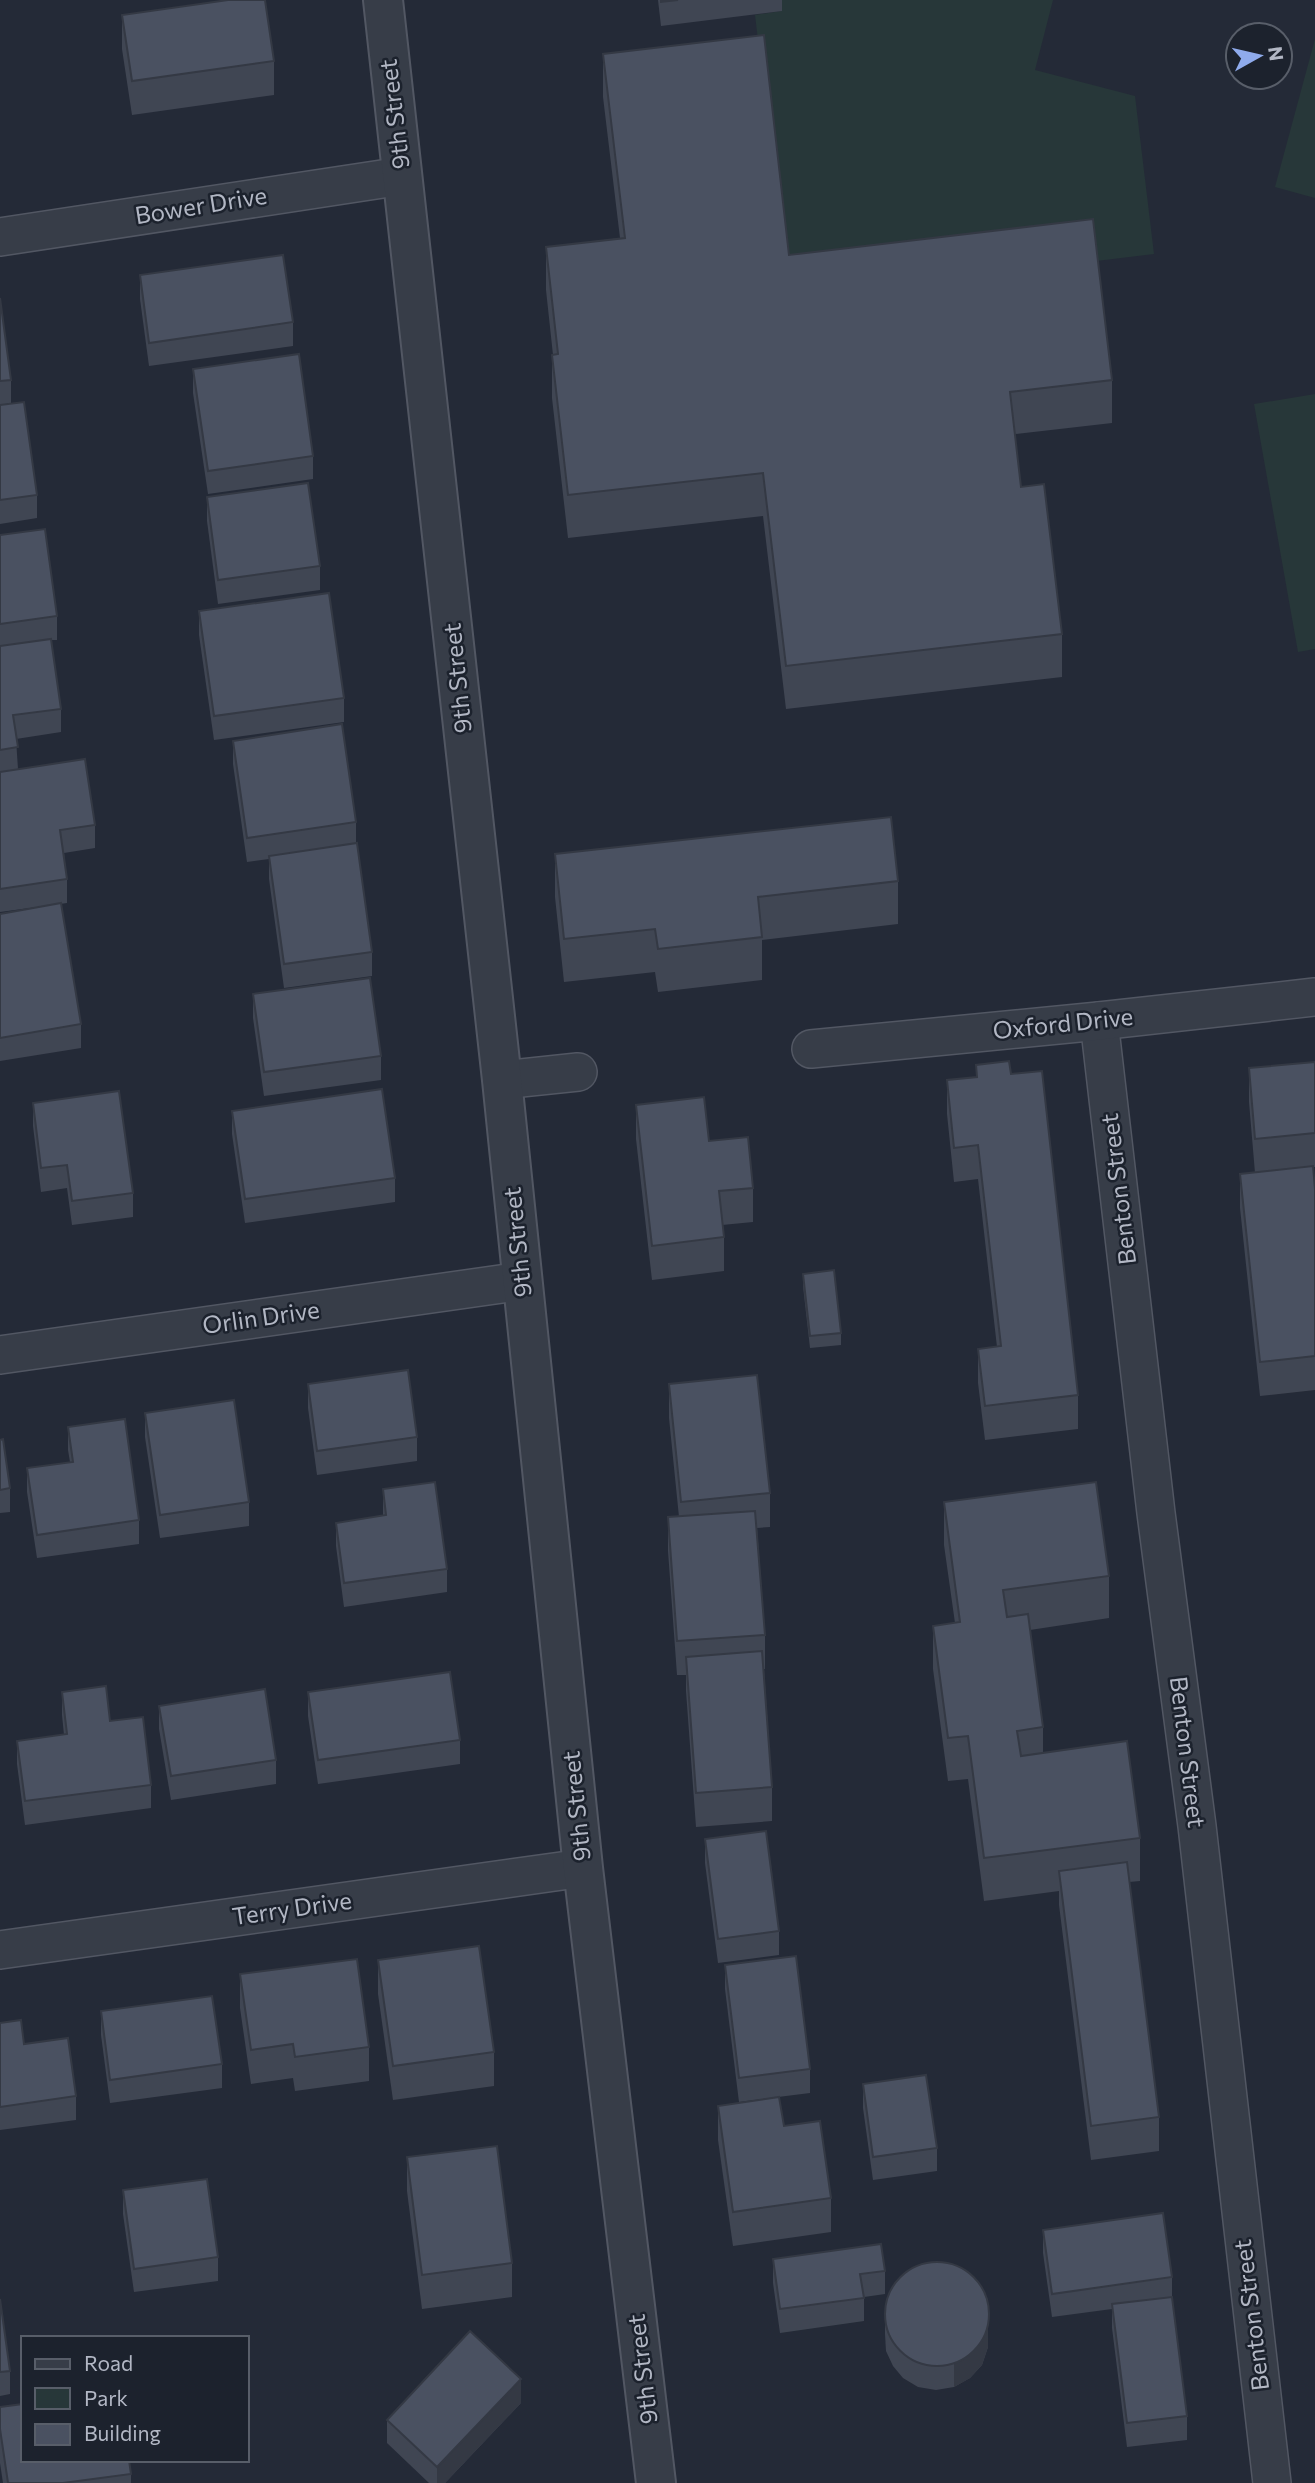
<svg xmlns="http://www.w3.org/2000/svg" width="1315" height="2483" viewBox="0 0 1315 2483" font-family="Commissioner,sans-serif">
<rect width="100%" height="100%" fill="#242a37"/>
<!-- green -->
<g fill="#273739">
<path d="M780,0H1053L1035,70L1135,96L1154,254L789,298L755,15L781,11Z"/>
<path d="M1315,39V198L1275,187Z"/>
<path d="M1315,394V649L1298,652L1254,404Z"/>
</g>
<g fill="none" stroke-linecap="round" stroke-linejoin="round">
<defs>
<g id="minor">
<path d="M0,237L402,176"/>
<path d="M1099,1021L1156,1513L1197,1826L1272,2483"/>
<path d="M811,1049L1099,1021L1315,997"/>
<path d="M502,1080L578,1072"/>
<path d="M0,1355L522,1281"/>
<path d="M0,1950L583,1868"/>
</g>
<path id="tertiary" d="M383,0L502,1080L583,1868L656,2483"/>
</defs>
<!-- minor casing -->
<use href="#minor" stroke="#525763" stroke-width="40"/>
<!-- tertiary casing -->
<use href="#tertiary" stroke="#525763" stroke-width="42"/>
<!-- minor -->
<use href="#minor" stroke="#373d48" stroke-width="37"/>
<!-- tertiary -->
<use href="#tertiary" stroke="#373d48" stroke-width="38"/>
</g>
<!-- wall -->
<g fill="#404653">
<path d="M658,0H782V11L661,26Z"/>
<path d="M122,15L274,61V95L132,115L122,49Z"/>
<path d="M603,54L789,255L1112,380V423L1015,434L1021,487L1062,634V677L786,709L763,516L568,538L552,398V355H553L546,290V247L620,238L603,97Z"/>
<path d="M140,275L293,322V346L149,366L140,299Z"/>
<path d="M0,298L11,380V403L0,405Z"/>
<path d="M193,369L313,456V479L208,494L193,393Z"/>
<path d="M0,405L37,495V518L0,524Z"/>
<path d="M207,497L320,566V590L218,604L207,521Z"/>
<path d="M0,535L57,616V640H51L61,709V732L16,739L18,769L95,825V848L64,853L67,879V903L0,912Z"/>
<path d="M199,611L344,698V722L214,740L199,635Z"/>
<path d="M233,741L356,822V843L372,952V976L284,988L269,879V859L247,862L233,764Z"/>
<path d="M555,854L898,881V924L762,940V980L658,992L655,972L564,982L555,897Z"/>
<path d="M0,914L81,1024V1048L0,1061Z"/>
<path d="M253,994L381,1056V1080L264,1096L253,1018Z"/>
<path d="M1315,1062V1167H1313L1315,1189V1390L1260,1396L1240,1208V1174L1255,1173L1249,1102V1068Z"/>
<path d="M976,1065L1011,1074L1078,1395V1429L985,1440L978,1383V1349L997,1347L978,1179L954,1182L947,1114V1080L976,1077Z"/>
<path d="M33,1103L133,1193V1217L72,1225L67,1188L41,1192L33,1126Z"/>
<path d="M636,1105L709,1141L753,1188V1222L722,1225L724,1237V1271L652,1280L636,1139Z"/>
<path d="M232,1111L395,1178V1202L245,1223L232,1134Z"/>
<path d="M803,1274L841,1333V1345L810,1348L803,1286Z"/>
<path d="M308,1384L417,1437V1461L317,1475L308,1408Z"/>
<path d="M669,1384L770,1493V1527L757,1528L765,1635V1669H764L772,1787V1821L696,1827L686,1691V1675H677L668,1551V1517H679L669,1418Z"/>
<path d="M145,1413L249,1502V1526L160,1538L145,1437Z"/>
<path d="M68,1427L139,1520V1544L37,1558L27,1492V1468L70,1462L68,1450Z"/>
<path d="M0,1440L10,1488V1512L0,1513Z"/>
<path d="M383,1489L447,1569V1592L344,1607L336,1546V1523L383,1516Z"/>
<path d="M944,1502L1109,1576V1618L1030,1630L1043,1727V1753L1140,1838V1881L1129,1882L1159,2117V2151L1091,2160L1059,1905V1891L984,1901L968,1779L948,1781L933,1669V1626L955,1623L944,1545Z"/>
<path d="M62,1692L110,1721L151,1785V1808L25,1825L17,1764V1741L64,1735L62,1715Z"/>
<path d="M308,1692L460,1740V1764L318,1784L308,1716Z"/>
<path d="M159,1706L276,1760V1784L171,1800L159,1729Z"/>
<path d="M705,1839L779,1931V1955L718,1963L705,1863Z"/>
<path d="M378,1960L494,2052V2086L393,2100L378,1994Z"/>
<path d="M725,1965L810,2069V2093L739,2102L725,1989Z"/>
<path d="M240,1974L369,2047V2081L295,2091L293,2078L251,2084L240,2008Z"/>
<path d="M101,2011L222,2064V2088L110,2103L101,2035Z"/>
<path d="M0,2023L76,2096V2120L0,2130Z"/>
<path d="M863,2084L937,2148V2171L873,2180L863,2108Z"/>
<path d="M718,2106L784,2126L831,2198V2232L733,2246L718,2140Z"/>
<path d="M407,2157L512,2263V2297L422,2309L407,2191Z"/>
<path d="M123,2190L218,2257V2281L134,2292L123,2214Z"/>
<path d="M1043,2230L1172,2277V2297L1187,2416V2440L1127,2447L1112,2328V2309L1052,2317L1043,2253Z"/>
<path d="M773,2259L885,2271V2294L864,2297V2321L780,2333L773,2283Z"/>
<path d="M0,2299L10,2371V2394L0,2396Z"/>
<path d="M885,2311L988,2347L982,2365L970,2378L954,2387L936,2390L918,2387L903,2378L893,2366L886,2351L885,2334Z"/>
<path d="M521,2403L445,2483H429L387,2443V2420Z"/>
<path d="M0,2407L131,2474V2483H3L0,2463Z"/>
</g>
<!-- shaded-wall -->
<g fill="#343944">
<path d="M988,2324V2347L982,2365L970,2378L954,2387V2364Z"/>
<path d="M521,2379V2403L445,2483H437V2467Z"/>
</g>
<!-- building -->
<g fill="#4a5161" stroke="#343944" stroke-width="2">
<path d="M228,0H265L274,61L132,81L122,15Z"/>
<path d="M661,0H678L661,2Z"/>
<path d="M764,35L789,255L1093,219L1112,380L1010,392L1021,487L1044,484L1062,634L786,666L763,473L568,495L552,355L558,354L546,247L625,238L603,54Z"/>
<path d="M283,255L293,322L149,343L140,275Z"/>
<path d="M0,298L11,380L0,381Z"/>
<path d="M299,354L313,456L208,471L193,369Z"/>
<path d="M24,402L37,495L0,500V405Z"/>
<path d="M308,483L320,566L218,580L207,497Z"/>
<path d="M45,529L57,616L0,624V535Z"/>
<path d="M329,593L344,698L214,716L199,611Z"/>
<path d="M51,639L61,709L13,715L18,747L0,750V646Z"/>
<path d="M342,724L356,822L247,838L233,741Z"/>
<path d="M85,759L95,825L60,830L67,879L0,889V772Z"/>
<path d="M891,817L898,881L758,897L762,937L658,949L655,929L564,939L555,854Z"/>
<path d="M357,843L372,952L284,964L269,856Z"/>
<path d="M61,903L81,1024L0,1038V914Z"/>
<path d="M370,978L381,1056L264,1072L253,994Z"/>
<path d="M1009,1061L1011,1074L1042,1071L1078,1395L985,1406L978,1349L1001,1346L978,1145L954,1148L947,1080L977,1077L976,1065Z"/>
<path d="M1315,1062V1133L1255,1139L1249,1068Z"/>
<path d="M382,1089L395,1178L245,1199L232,1111Z"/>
<path d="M119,1091L133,1193L72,1201L67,1165L41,1168L33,1103Z"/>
<path d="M704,1097L709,1141L748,1137L753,1188L719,1191L724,1237L652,1246L636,1105Z"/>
<path d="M1313,1166L1315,1189V1356L1260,1362L1240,1174Z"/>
<path d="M834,1270L841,1333L810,1336L803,1274Z"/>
<path d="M408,1370L417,1437L317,1451L308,1384Z"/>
<path d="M757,1375L770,1493L681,1502L669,1384Z"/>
<path d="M234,1400L249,1502L160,1515L145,1413Z"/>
<path d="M125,1419L139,1520L37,1535L27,1468L73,1462L68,1427Z"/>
<path d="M3,1439L10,1488L0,1490V1440Z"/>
<path d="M435,1482L447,1569L344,1583L336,1523L386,1515L383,1489Z"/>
<path d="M1096,1482L1109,1576L1003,1590L1007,1617L1028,1614L1043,1727L1017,1731L1021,1756L1127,1741L1140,1838L984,1858L968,1736L948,1738L933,1626L960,1622L944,1502Z"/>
<path d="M755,1511L765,1635L677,1641L668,1517Z"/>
<path d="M762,1651L772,1787L696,1793L686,1657Z"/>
<path d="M450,1672L460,1740L318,1760L308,1692Z"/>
<path d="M106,1686L110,1721L143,1717L151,1785L25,1801L17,1741L67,1734L62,1692Z"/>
<path d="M265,1689L276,1760L171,1776L159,1706Z"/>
<path d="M766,1831L779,1931L718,1939L705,1839Z"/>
<path d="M1127,1862L1159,2117L1091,2126L1059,1871Z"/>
<path d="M479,1946L494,2052L393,2066L378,1960Z"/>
<path d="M796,1956L810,2069L739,2078L725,1965Z"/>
<path d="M357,1959L369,2047L295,2057L293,2044L251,2050L240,1974Z"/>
<path d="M212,1996L222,2064L110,2080L101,2011Z"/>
<path d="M21,2020L24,2044L68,2038L76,2096L0,2107V2023Z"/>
<path d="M926,2075L937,2148L873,2157L863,2084Z"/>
<path d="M779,2097L784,2126L820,2121L831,2198L733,2212L718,2106Z"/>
<path d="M497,2146L512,2263L422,2275L407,2157Z"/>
<path d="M207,2179L218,2257L134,2269L123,2190Z"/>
<path d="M1163,2213L1172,2277L1052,2294L1043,2230Z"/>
<path d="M881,2244L885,2271L860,2274L864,2298L780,2309L773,2259Z"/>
<circle cx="937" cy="2314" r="52"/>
<path d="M1172,2297L1187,2416L1127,2423L1112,2304Z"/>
<path d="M0,2299L10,2371L0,2372Z"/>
<path d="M470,2331L521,2379L437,2467L387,2420Z"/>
<path d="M23,2404V2460H129L131,2474L63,2483H8L0,2429V2407Z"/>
</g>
<g text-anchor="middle" stroke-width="5" stroke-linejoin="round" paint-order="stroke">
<!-- street labels -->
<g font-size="24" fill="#b2b7c4" stroke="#1c222d">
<text transform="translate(395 114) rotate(-97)" y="8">9th Street</text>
<text transform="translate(201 206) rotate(-9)" y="8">Bower Drive</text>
<text transform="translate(458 678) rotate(-96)" y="8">9th Street</text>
<text transform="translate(1063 1024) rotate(-6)" y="8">Oxford Drive</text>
<text transform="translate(1119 1189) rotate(-97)" y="8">Benton Street</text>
<text transform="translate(518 1242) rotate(-96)" y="8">9th Street</text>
<text transform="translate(261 1318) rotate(-8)" y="8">Orlin Drive</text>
<text transform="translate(1187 1752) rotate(83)" y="8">Benton Street</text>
<text transform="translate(577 1806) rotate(-96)" y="8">9th Street</text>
<text transform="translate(292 1909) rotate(-8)" y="8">Terry Drive</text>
<text transform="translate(1252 2315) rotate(-97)" y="8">Benton Street</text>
<text transform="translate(643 2369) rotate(-97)" y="8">9th Street</text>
</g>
</g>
<!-- legend -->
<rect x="21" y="2336" width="228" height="126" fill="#1c222d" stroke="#585e69" stroke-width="2"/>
<rect x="35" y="2359" width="35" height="10" fill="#373d48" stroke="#585e69" stroke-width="2"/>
<text x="84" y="2371" font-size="21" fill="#b2b7c4">Road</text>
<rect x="35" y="2388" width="35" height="21" fill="#273739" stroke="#585e69" stroke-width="2"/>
<text x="84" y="2406" font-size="21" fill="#b2b7c4">Park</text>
<rect x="35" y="2424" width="35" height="21" fill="#4a5161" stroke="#585e69" stroke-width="2"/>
<text x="84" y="2441" font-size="21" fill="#b2b7c4">Building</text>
<!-- north arrow -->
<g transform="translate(1259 56) rotate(82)"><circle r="33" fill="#1c222d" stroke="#585e69" stroke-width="2"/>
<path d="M0-5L12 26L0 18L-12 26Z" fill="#8fabec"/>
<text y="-10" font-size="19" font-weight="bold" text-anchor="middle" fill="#b2b7c4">N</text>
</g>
</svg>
